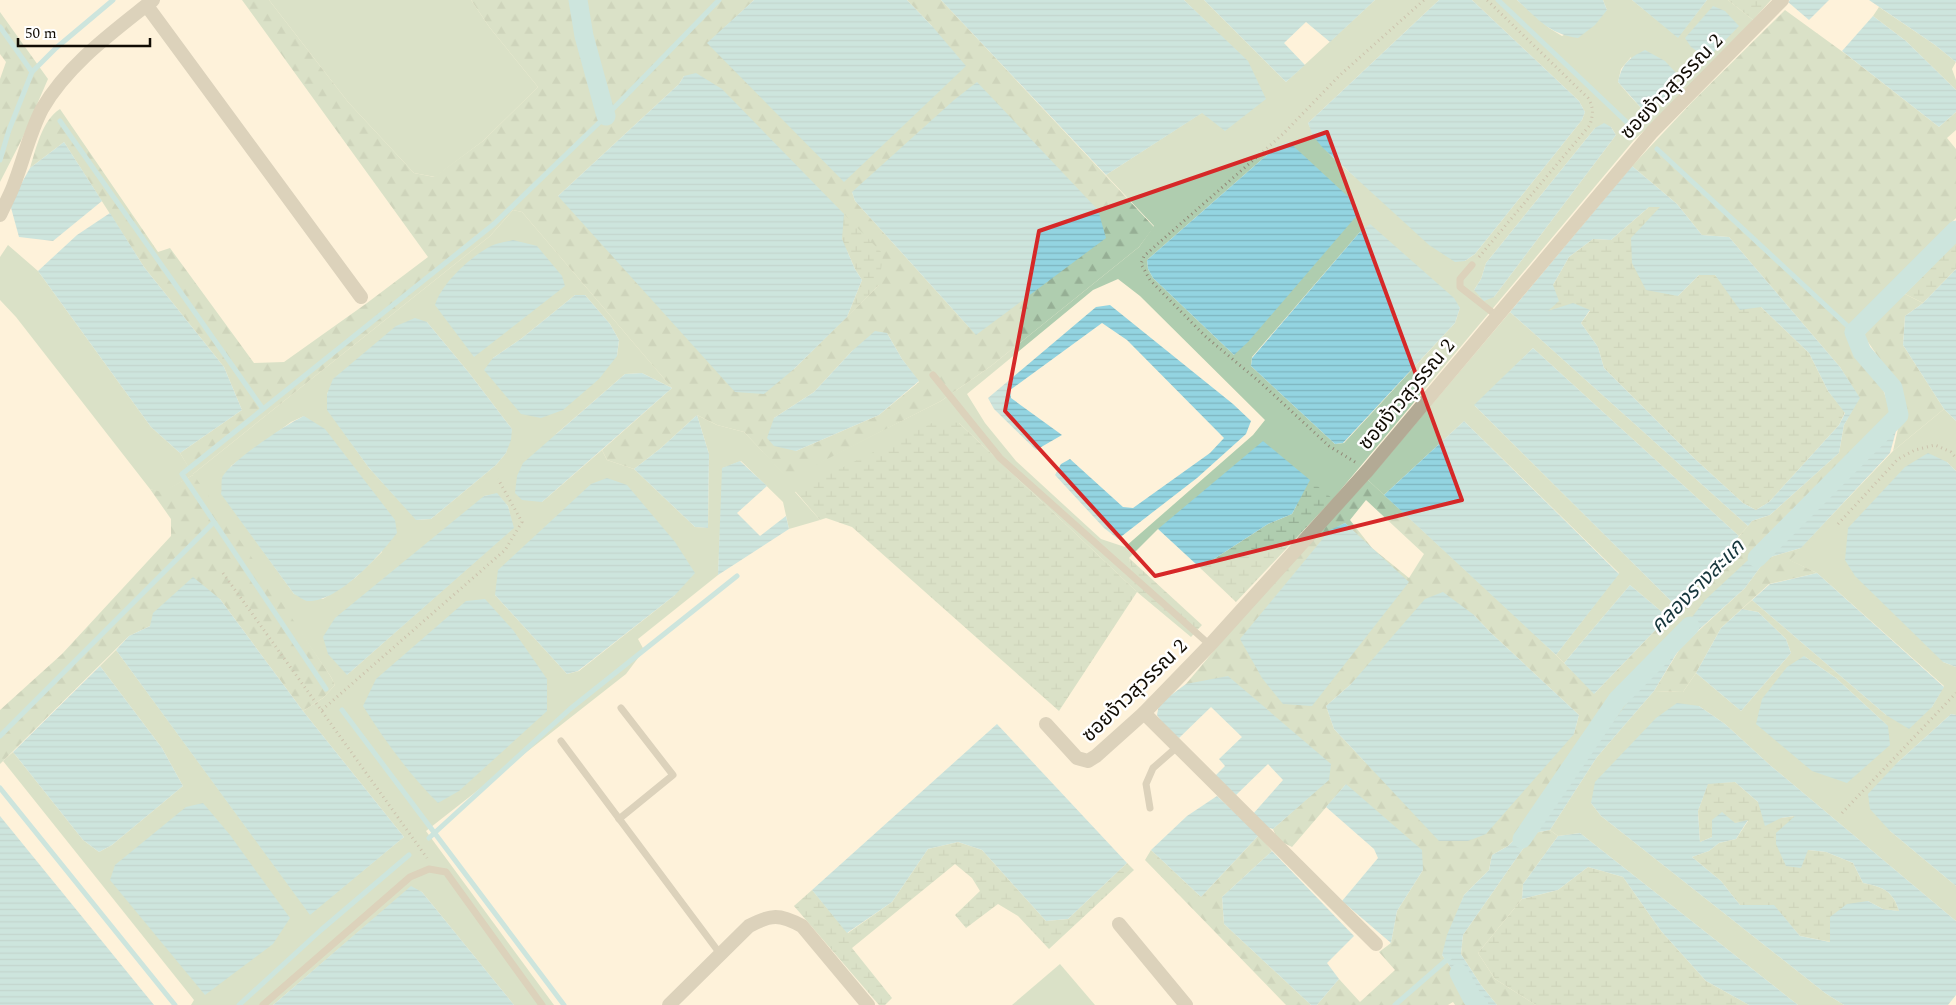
<svg xmlns="http://www.w3.org/2000/svg" width="1956" height="1005" viewBox="0 0 1956 1005" font-family="Spectral,'Noto Sans Thai',serif">
<defs>
<pattern id="forest-firs" width="22" height="20" patternUnits="userSpaceOnUse" patternTransform="scale(1.25)"><rect width="22" height="20" fill="#afcdaf"/><path d="M5 1l3.5 6h-7zM16 11l3.5 6h-7z" fill="#96af95"/></pattern>
<pattern id="wetland-marsh" width="20" height="14" patternUnits="userSpaceOnUse" patternTransform="scale(1.25)"><rect width="20" height="14" fill="#afcdaf"/><path d="M1 5h8M5 5V1M11 12h8M15 12V8" fill="none" stroke="#96af95"/></pattern>
<pattern id="water-rules" width="6" height="5" patternUnits="userSpaceOnUse" patternTransform="scale(1.25)"><rect width="6" height="5" fill="#93d4e1"/><path d="M0 2.5h6" fill="none" stroke="#7eb5bf"/></pattern>
</defs>
<rect width="100%" height="100%" fill="#fef2da"/>
<!-- green -->
<g fill="#afcdaf" fill-rule="evenodd">
<path d="M269,0H471L490,28L538,87L483,141L435,177L414,173L348,102Z"/>
<path d="M1184,0H1204L1286,82L1375,0H1439L1308,123C1322,156 1361,181 1389,202C1415,222 1440,241 1465,261L1475,254L1582,120L1585,112L1579,101L1472,0H1517L1549,28L1562,36L1607,10L1603,0H1632L1678,37L1707,0H1728L1753,20L1698,81L1634,140L1333,499L1158,529L1129,558L1137,592L959,423L795,492L820,520L789,529L783,502L741,461L723,468L718,575L638,639L644,650L626,674L426,831L554,1005H514L422,892L411,887L273,1005H191L194,1000L3,761L13,752L83,840L99,852L112,845L183,786L162,748L100,666L116,650L310,914L404,837L303,711L323,698L335,685L331,677L193,475L162,493L150,489L16,317L0,300V257L8,245L38,271L151,427L180,453L193,474L490,236L513,210L522,212L672,388L642,373L625,374L556,434L542,502L602,450L607,460L634,469L695,527L708,528L709,454L697,415L717,425L744,432L788,478L941,401L991,366L1139,247L1154,226L1106,175L1203,112L1247,61ZM1631,57L1642,109L1629,95L1618,82L1621,69ZM1611,127L1616,135L1494,297L1474,290L1481,279L1486,263L1595,128ZM1277,146L1234,355L1153,278L1148,269L1147,260ZM1370,225L1460,308L1455,323L1344,443L1335,444L1251,366L1252,357L1359,233ZM1118,279L1140,296L1265,420L1253,435L1125,547L1101,539L1016,461L985,423L967,394L1093,290ZM575,295H585L610,324L619,340L617,356L493,358L522,338ZM427,322L470,374L512,429L506,453L496,465L431,519L417,520L369,468L328,410L327,393ZM304,416L382,552L355,578L323,599L294,594L222,494L231,466L291,422ZM497,494L508,506L513,528L347,675L484,496ZM495,595H675L579,671L567,674Z"/>
<path d="M1879,7L1935,45L1956,62L1952,69L1956,80V90L1906,41L1873,16Z"/>
<path d="M1510,312L1748,526L1739,536L1533,348L1475,406L1677,607L1668,617L1630,585L1564,663L1556,655L1619,573L1464,421L1384,495L1368,480Z"/>
<path d="M1944,409L1956,421V471L1947,462L1943,662L1956,667V715L1951,714L1898,762L1890,831L1956,886V921L1771,766L1725,724L1699,706L1591,803L1601,816L1825,993L1844,1005H1798L1580,833L1558,836L1550,830L1597,757L1654,691L1683,692L1696,673L1741,711L1791,653L1786,639L1758,612L1742,609L1752,600L1886,715L1932,707L1944,686L1817,573L1789,560L1893,451ZM1804,656L1836,678L1888,726Z"/>
<path d="M1060,964L1095,1005H1012Z"/>
</g>
<!-- forest -->
<g fill="url(#forest-firs)" fill-rule="evenodd">
<path d="M242,0H269L348,102L414,173L434,177L483,141L538,87L490,28L471,0H754L708,43L932,26L907,0H941L1154,227L1139,247L991,366L941,401L788,479L744,432L717,425L697,415L661,448L634,469L607,460L602,450L672,388L522,212L513,210L490,236L193,474L246,549L331,677L335,685L323,698L303,711L220,599L150,626L129,636L0,764V710L62,654L171,536V519L150,489L162,492L193,475L180,453L242,410L224,367L144,267L64,142L30,168C36,149 42,120 60,109L158,252L170,248L254,363L284,362L367,303L428,257ZM684,76L879,285L794,369L558,196L679,84ZM852,192L976,335L855,201ZM887,333L902,359L919,382L879,415L796,451L774,418L814,392L852,351Z"/>
<path d="M1785,10L1847,55L1939,127L1956,112V130L1947,138L1956,149V218L1909,265L1857,321L1851,348L1880,381L1893,418L1857,465L1803,523L1760,549L1648,677L1554,800L1508,846L1492,855L1489,870L1464,895L1442,955L1477,1005H1455L1453,1002L1448,1005H1317L1339,979L1360,1002L1395,970L1379,952L1391,943L1397,911L1423,870L1346,784L1292,847L1278,840L1273,829L1328,780L1186,684L1249,609L1368,480L1530,630L1595,693L1691,593L1752,521L1770,515L1839,453L1844,425L1859,398L1840,367L1729,237L1702,235L1677,204L1632,166L1693,101ZM1366,500L1424,554L1409,578L1372,548L1350,520ZM1345,523L1357,535L1241,639L1330,531ZM1474,615L1490,632L1579,715L1574,734L1365,762L1334,729L1326,706L1351,684Z"/>
<path d="M0,12L48,79L22,139L0,182V79L6,62L0,54Z"/>
<path d="M1905,294L1923,303L1905,316L1903,345L1944,409L1893,451L1904,402L1885,367L1864,336L1873,319Z"/>
<path d="M1801,548L1790,560L1817,573L1769,584L1721,628L1696,673L1683,692L1654,691L1681,647L1745,588L1767,558Z"/>
<path d="M1550,830L1558,836L1523,884L1522,899L1478,953L1495,979L1536,1005H1497L1481,985L1461,954L1463,935L1534,833Z"/>
<path d="M1259,835L1272,851L1222,897L1224,924L1311,1005H1286L1145,860L1151,850L1201,897Z"/>
</g>
<!-- wetland -->
<g fill="url(#wetland-marsh)">
<path d="M1728,0H1771L1753,20Z"/>
<path d="M1649,207H1661L1678,296L1699,275H1715L1727,289L1761,307L1809,353L1828,391L1845,412L1839,425L1769,502L1756,510L1743,503L1695,459L1604,368L1598,347L1581,323L1590,311H1547L1553,285L1569,257L1593,239L1611,240Z"/>
<path d="M844,214L883,254L879,285L847,317L862,280L855,269L842,239Z"/>
<path d="M1956,242V269L1923,303L1905,294Z"/>
<path d="M938,420L959,423L1136,591L1129,558L1202,625L1191,637L1137,592L1059,711L852,527L826,518L820,520L795,491Z"/>
<path d="M1310,480L1333,499L1236,602L1197,565L1214,559L1268,524L1292,514Z"/>
<path d="M1735,782L1758,802L1781,818L1796,816L1808,850L1826,852L1853,863L1863,883C1883,887 1893,891 1899,911L1883,909L1868,901L1831,942L1800,936L1774,906L1740,905L1721,881L1692,857L1709,851L1719,843L1736,839L1748,821L1735,823L1712,820V837L1700,842L1698,811L1708,783Z"/>
<path d="M958,842L982,850L1046,921L1068,919L1127,863L1134,870L1049,949L1018,916L998,904L966,928L955,915L980,891L972,878L955,864L852,948L892,998L885,1005H879L794,906L812,890L848,933L892,902L928,849Z"/>
<path d="M1588,867L1623,877L1661,931L1706,981L1749,1005H1536L1495,979L1478,953L1522,899L1558,890Z"/>
</g>
<!-- water -->
<g fill="url(#water-rules)" fill-rule="evenodd">
<path d="M754,0H907L932,26L966,66L844,182L707,43Z"/>
<path d="M941,0H1184L1248,61L1266,99L1225,131L1202,113L1106,175Z"/>
<path d="M1204,0H1375L1330,42L1306,22L1284,43L1305,65L1286,82Z"/>
<path d="M1439,0H1472L1579,101L1585,112L1582,120L1475,254L1465,261L1455,262L1429,245L1323,148L1313,136L1308,123Z"/>
<path d="M1517,0H1603L1607,10L1595,25L1578,38C1549,34 1538,19 1517,0Z"/>
<path d="M1632,0H1707L1678,38Z"/>
<path d="M1790,0H1829L1809,20L1788,2Z"/>
<path d="M1869,0H1956V62L1935,45Z"/>
<path d="M1713,6L1725,11L1739,26L1713,53L1704,56L1691,47L1685,38Z"/>
<path d="M1873,16L1906,41L1956,90V112L1939,127L1842,51Z"/>
<path d="M1645,50L1665,61L1677,74C1669,94 1664,103 1642,109L1618,82C1622,63 1629,58 1645,50Z"/>
<path d="M696,73L722,89L844,214L842,239L855,269L862,280L847,317L794,369L764,394L735,392L558,196L679,84L684,76Z"/>
<path d="M977,82L1098,210L1106,238L976,335L855,201L852,192L954,100Z"/>
<path d="M1604,123L1611,127L1616,135L1494,297L1484,301L1474,290L1481,279L1486,263L1595,128Z"/>
<path d="M64,142L102,201L53,241L19,237L10,204L30,168Z"/>
<path d="M1289,142L1354,202L1359,213L1248,342L1234,355L1153,278L1148,269L1147,260L1277,146Z"/>
<path d="M1632,166L1677,204L1702,235L1729,237L1840,367L1860,398L1844,425L1839,453L1770,515L1752,521L1748,526L1510,312ZM1649,207H1660L1631,238L1632,263L1646,290L1678,296L1699,275H1715L1740,310L1761,307L1809,353L1828,391L1845,413L1839,425L1769,502L1756,510L1743,503L1695,459L1604,368L1598,347L1581,323L1590,310L1573,303L1548,311L1559,301L1553,285L1569,257L1593,239L1611,240Z"/>
<path d="M110,213L144,267L224,367L242,410L180,453L151,427L38,271L77,235Z"/>
<path d="M1370,224L1454,298L1460,308L1455,323L1343,443L1335,444L1251,366L1252,358L1359,233Z"/>
<path d="M513,240L537,246L562,276L565,286L474,357L435,305C442,283 470,257 491,246C497,243 506,242 513,240Z"/>
<path d="M1956,269V421L1944,409L1903,345L1905,316L1923,303Z"/>
<path d="M575,295H585L610,324L619,340L617,356L599,379L563,410L541,418L521,414L484,370L493,358L522,338Z"/>
<path d="M1110,305L1233,404L1251,421L1246,434L1197,478L1118,539L1104,528L1055,475L1061,464L1070,459L1123,507L1133,508L1210,453L1224,438L1127,340L1102,323L1010,390L1011,398L1062,435L1036,450L994,409L988,398L1096,307Z"/>
<path d="M415,318L427,322L470,374L512,429L511,440L506,453L496,465L431,519L416,520L369,468L327,410V394L333,379L396,326Z"/>
<path d="M875,331L887,333L902,359L919,381L879,415L796,451L774,446L767,438L774,418L814,392L852,351Z"/>
<path d="M1533,348L1739,536L1677,607L1474,405Z"/>
<path d="M642,373L672,388L542,502L522,500L515,493L517,476L523,463L625,374Z"/>
<path d="M1904,402L1890,453L1801,548L1767,558L1745,588L1681,646L1654,691L1597,757L1550,830L1534,833L1463,935L1461,954L1481,985L1497,1005H1477L1442,955L1447,935L1464,895L1489,870L1492,855L1508,846L1554,800L1705,600L1760,549L1803,523L1857,465Z"/>
<path d="M697,415L709,454L708,528L695,527L634,469L661,448Z"/>
<path d="M304,416L325,429L395,520L397,533C380,555 338,603 307,601C303,600 298,596 294,594L221,494C222,490 221,483 222,478C228,463 288,423 304,416Z"/>
<path d="M1464,421L1619,574L1556,655L1384,495Z"/>
<path d="M1263,441L1310,480L1292,514L1268,524L1214,559L1197,565L1158,529Z"/>
<path d="M1928,453L1947,462L1956,471V667L1943,662L1855,576L1845,560L1848,528L1905,467Z"/>
<path d="M740,461L767,486L737,513L760,536L786,516L789,529L718,575L722,468Z"/>
<path d="M607,478L627,485L675,542L695,573L675,595L578,671L567,674L495,595L498,570L591,484Z"/>
<path d="M497,493L508,506L514,528L347,675L328,654L323,637L335,618L484,496Z"/>
<path d="M1345,523L1409,582L1312,706L1283,704L1262,678L1240,639L1330,530Z"/>
<path d="M1817,573L1944,687L1932,707L1909,729L1886,715L1752,600L1770,584Z"/>
<path d="M193,577L220,599L303,711L404,837L310,915L116,650L129,636L150,626L153,613Z"/>
<path d="M1630,585L1668,617L1594,694L1564,663Z"/>
<path d="M1443,592L1474,615L1490,632L1579,715L1574,734L1486,834L1468,841H1439L1334,729L1326,706L1351,684L1425,599Z"/>
<path d="M485,599L513,630L547,679V711L459,791L438,803C409,774 385,741 363,706L376,679L466,601Z"/>
<path d="M1742,609L1758,612L1786,639L1791,653L1741,711L1696,673L1721,628Z"/>
<path d="M1804,656L1836,678L1888,726L1890,745L1847,783L1812,771L1756,724L1762,699L1787,667Z"/>
<path d="M100,666L162,748L183,786L112,845L99,852L83,840L13,752Z"/>
<path d="M1228,676L1331,764L1329,780L1273,829L1264,826L1253,814L1283,780L1268,764L1236,795L1215,776L1225,766L1219,759L1242,737L1211,707L1179,738L1166,728L1157,715L1159,704L1186,684Z"/>
<path d="M1677,703L1699,706L1725,724L1771,766L1956,921V995L1948,1005H1844L1825,993L1601,816L1591,803L1595,782L1656,718ZM1735,782L1758,802L1765,826L1781,818L1795,816L1776,833V844L1786,866L1801,868L1808,850L1826,852L1853,863L1863,883C1883,887 1893,891 1899,911L1883,909L1868,901L1847,904L1830,917V942L1800,936L1774,905H1740L1721,881L1692,857L1709,851L1719,843L1736,839L1748,820L1735,823L1722,812L1712,820V837L1700,842L1698,811L1708,784Z"/>
<path d="M1951,714L1956,715V886L1890,831L1870,809L1868,794L1898,762Z"/>
<path d="M997,724L1127,863L1068,919L1046,921L982,850L958,842L928,849L892,902L847,933L812,890Z"/>
<path d="M1346,784L1422,850L1423,870L1397,911L1391,943L1342,901L1378,858L1374,849L1326,807Z"/>
<path d="M1217,796L1259,835L1201,897L1151,850L1187,816Z"/>
<path d="M203,803L230,835L290,918L273,944L205,995L110,880L115,865L186,807Z"/>
<path d="M0,816L154,1005H0Z"/>
<path d="M1580,833L1798,1005H1749L1706,981L1661,931L1623,877L1588,867L1558,890L1522,899L1523,884L1558,836Z"/>
<path d="M1272,851L1354,936L1327,963L1339,979L1317,1005H1311L1224,924L1222,897Z"/>
<path d="M411,886L422,892L514,1005H273Z"/>
</g>
<g fill="none" stroke-linecap="round" stroke-linejoin="round">
<!-- stream -->
<g stroke="#93d4e1" stroke-width="5">
<path d="M1498,0L1635,130"/>
<path d="M0,27L32,72"/>
<path d="M60,121L263,409"/>
<path d="M1657,149L1854,332"/>
<path d="M0,160L9,130L32,72L56,48L113,0"/>
<path d="M326,689L182,474L494,224L606,116L719,0"/>
<path d="M342,710L564,1005"/>
<path d="M0,736L214,522"/>
<path d="M0,788L175,1005"/>
<path d="M429,838L570,709L737,576"/>
<path d="M239,1005L321,930L409,855"/>
<path d="M1395,1005L1450,957"/>
</g>
<!-- canal -->
<g stroke="#93d4e1" stroke-width="19">
<path d="M578,0L584,36L606,116"/>
<path d="M1757,558L1899,415L1893,388L1862,352L1854,332L1956,230"/>
<path d="M1522,839L1617,700L1690,626"/>
<path d="M1459,973L1472,998L1479,1005"/>
</g>
<!-- path -->
<g stroke="#918877" stroke-width="3" stroke-dasharray="1 4" stroke-linecap="butt">
<path d="M1479,257L1590,125C1593,114 1594,108 1588,98L1487,0"/>
<path d="M1355,462L1329,446L1261,383L1205,336L1150,280L1141,264L1144,256L1283,134L1339,76L1424,0"/>
<path d="M1838,524L1898,459L1915,450L1935,445L1951,452L1956,458"/>
<path d="M223,573L427,858"/>
<path d="M322,710L505,550L522,522L498,479"/>
<path d="M1842,813L1956,693"/>
</g>
<!-- lane -->
<g stroke="#b3aa95" stroke-width="7">
<path d="M1472,265L1460,279V287L1497,316"/>
<path d="M933,375L1000,458L1210,645"/>
<path d="M561,741L721,955"/>
<path d="M1150,808L1146,784L1153,768L1177,747"/>
<path d="M619,819L673,775L621,708"/>
<path d="M263,1005L410,877L429,869L446,872L542,1005"/>
</g>
<!-- street -->
<g stroke="#b3aa95" stroke-width="14">
<path d="M147,6L361,297"/>
<path d="M0,215C4,206 9,197 13,187C23,162 29,134 42,109C68,64 113,32 153,0"/>
<path d="M1144,713L1376,944"/>
<path d="M1046,724L1077,758L1088,761L1096,756L1144,713L1210,645L1368,470L1652,132L1782,0"/>
<path d="M1119,924L1186,1005"/>
<path d="M669,1005L749,926C771,914 780,914 802,926L868,1005"/>
</g>
</g>
<!-- marked area -->
<path d="M0 0H1956V1005H0ZM1327,132L1462,500L1155,576L1005,411L1039,231Z" fill="#fef2da" fill-opacity=".55" fill-rule="evenodd"/>
<path fill="none" stroke="#d62828" stroke-width="4" stroke-linejoin="round" d="M1327,132L1462,500L1155,576L1005,411L1039,231Z"/>
<g text-anchor="middle" stroke-width="5" stroke-linejoin="round" paint-order="stroke">
<!-- street labels -->
<g font-size="20" fill="#110c04" stroke="#fff">
<text transform="translate(1671 86) rotate(-46)" y="7">ซอยง้าวสุวรรณ 2</text>
<text transform="translate(1406 394) rotate(-50)" y="7">ซอยง้าวสุวรรณ 2</text>
<text transform="translate(1134 690) rotate(-44)" y="7">ซอยง้าวสุวรรณ 2</text>
</g>
<!-- water labels -->
<g font-size="21" font-style="italic" fill="#16363c" stroke="#fff">
<text transform="translate(1697 586) rotate(-45)" y="7">คลองรางสะแก</text>
</g>
</g>
<!-- scale -->
<path d="M18 38v8h132v-8" fill="none" stroke="#110c04" stroke-width="2.5"/>
<text x="25" y="38" font-size="15" fill="#110c04" stroke="#ffffff" stroke-width="4" paint-order="stroke">50 m</text>
</svg>
